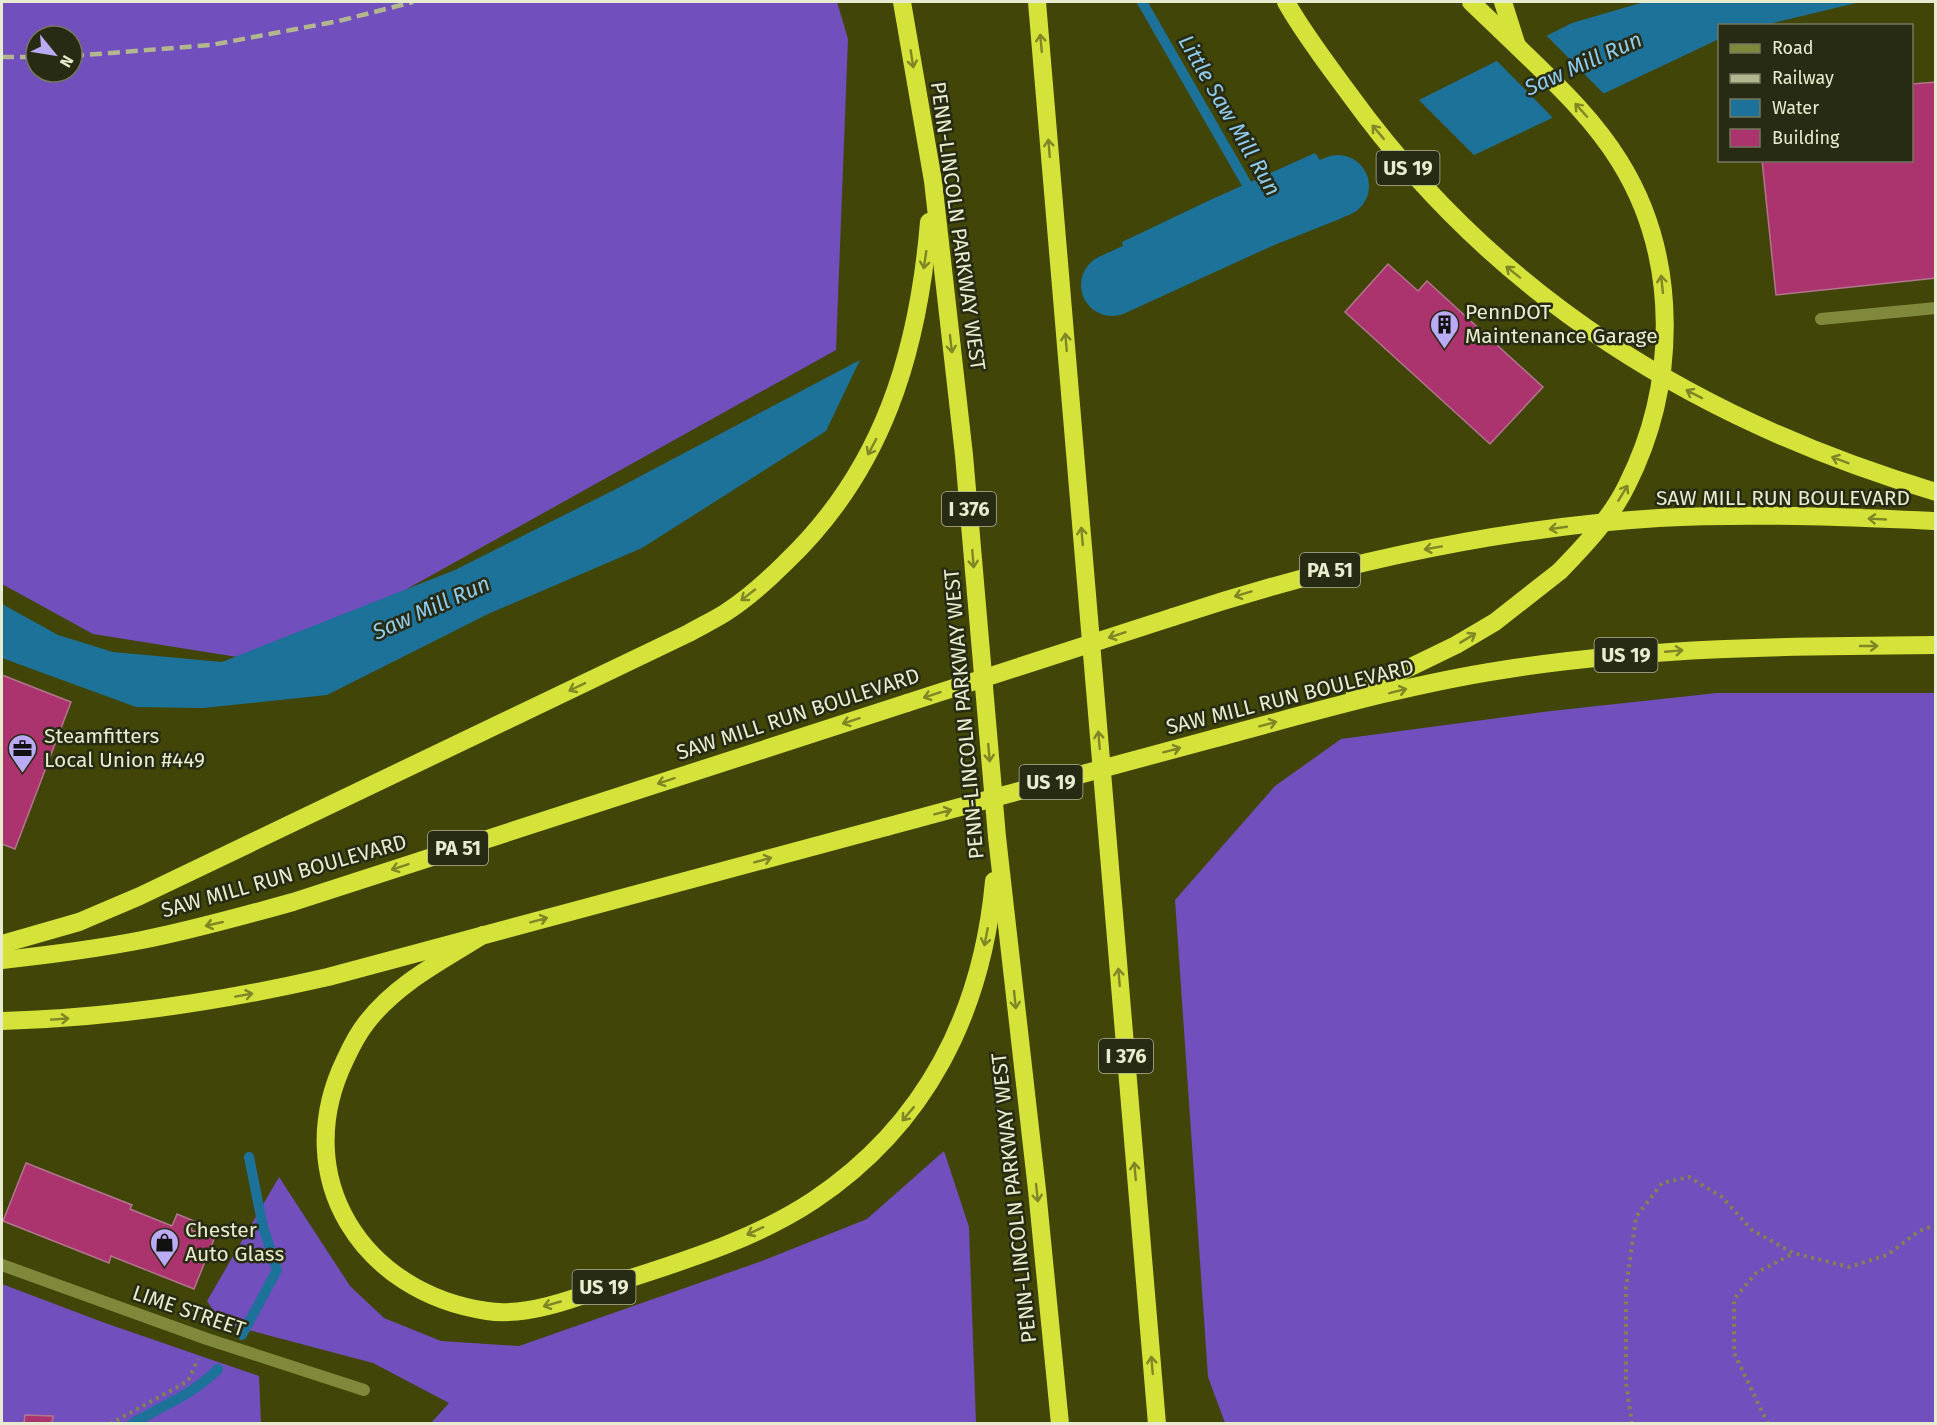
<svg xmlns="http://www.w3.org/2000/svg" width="1937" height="1425" viewBox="0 0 1937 1425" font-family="'Fira Sans',sans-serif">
<rect width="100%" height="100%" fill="#414608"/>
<!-- forest -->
<g fill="#714fbc" fill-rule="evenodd">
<path d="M2,2H837L848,39L836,350L274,663L93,634L2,584ZM36,36H72V72H36Z"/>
<path d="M1717,693H1935V1423H1225L1208,1377L1175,900L1275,786L1341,739L1551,711Z"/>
<path d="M944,1151L969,1227L976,1423H431L449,1403L373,1363L222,1323L207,1301L279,1177L350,1286L384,1318L441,1341L519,1346L762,1261L867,1219Z"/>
<path d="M2,1284L105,1323L259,1376L261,1423H2Z"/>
</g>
<!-- water -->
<g fill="#1d729a">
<path d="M1644,2H1860L1765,25L1720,26L1719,39L1474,155L1419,100L1572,23Z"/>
<path d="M1315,153L1338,186L1342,218L1135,301L1122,242L1208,201Z"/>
<path d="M860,360L826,431L642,548L488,614L327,695L203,708L136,707L2,658V604L58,635L113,652L222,662L455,570L620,487Z"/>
</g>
<!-- pier -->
<path fill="#414608" d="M1546,35L1606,96L1555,120L1495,59Z"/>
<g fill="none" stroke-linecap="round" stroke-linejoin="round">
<!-- stream -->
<g stroke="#1d729a" stroke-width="10">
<path d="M1142,2L1253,195"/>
<path d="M242,1335L277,1270L263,1227L249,1157"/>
<path d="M132,1424C161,1406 194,1394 218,1369"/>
</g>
<!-- river -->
<path stroke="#1d729a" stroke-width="62" d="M1112,285L1265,215L1338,186"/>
</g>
<!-- building -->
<g fill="#ab336e" stroke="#b1768d" stroke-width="1.5">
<path d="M1936,82V278L1776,295L1762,160H1912V84Z"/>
<path d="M1388,264L1418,291L1427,281L1543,387L1490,444L1345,312Z"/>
<path d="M2,675L71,702L15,849L2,844Z"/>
<path d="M26,1163L132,1205L130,1209L172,1226L177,1214L194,1221L191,1230L214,1239L194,1289L111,1256L109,1263L3,1221Z"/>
<path d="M25,1415L53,1416L52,1424H24Z"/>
</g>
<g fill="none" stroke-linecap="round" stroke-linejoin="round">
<!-- path -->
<g stroke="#808452" stroke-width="4" stroke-dasharray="3 4.5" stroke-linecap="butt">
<path d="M110,1424L188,1381L198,1359"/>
<path d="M1632,1424L1626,1383V1288L1636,1217L1662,1183L1689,1177L1722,1197L1752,1230L1793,1253L1849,1267L1887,1255L1919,1231L1936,1225"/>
<path d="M1768,1424L1734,1353V1299L1756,1273L1792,1254"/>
</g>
<!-- lane -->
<path stroke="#80883b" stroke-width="12" d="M1821,319L1936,308"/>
<!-- street -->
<path stroke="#80883b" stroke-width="12" d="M2,1265L207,1339L364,1390"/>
<!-- highway -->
<g stroke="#d4e23a" stroke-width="18">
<path d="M902,2L933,181L964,455L997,837L1037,1190L1060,1424"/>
<path d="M1037,2L1157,1424"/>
<path d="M1286,2C1304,34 1328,65 1350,95C1497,298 1698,421 1936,492"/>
<path d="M1471,2L1518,47"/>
<path d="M1503,2L1516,43"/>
<path d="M1173,617C1331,565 1493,528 1659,518C1752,513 1843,517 1936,521"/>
<path d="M1355,694L1456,645L1495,622L1560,571"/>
<path d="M1216,738C1310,713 1405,685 1502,670C1646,647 1791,646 1936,645"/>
<path d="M483,935C442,961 397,983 367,1022C358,1033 351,1047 345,1060C288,1178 363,1293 487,1311C534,1318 590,1292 634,1277C696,1257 760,1236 814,1200C926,1125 982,1013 994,881"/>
<path d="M2,944L79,922L140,896L689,633C701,626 714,620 725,613C747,599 767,581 785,563C883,470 918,353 929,222"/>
<path d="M2,960C48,955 96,949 142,940C193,930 243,916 293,902L907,703"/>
<path d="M2,1021C113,1018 219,1002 328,977L886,827"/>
</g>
<!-- rail -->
<g stroke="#b3b78f" stroke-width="4.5" stroke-dasharray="12 6" stroke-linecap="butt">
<path d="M72,56L211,45L339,21L413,2"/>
<path d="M2,57H36"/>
</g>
<!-- highway-bridge -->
<g stroke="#d4e23a" stroke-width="18">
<path d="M1518,47C1555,83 1593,118 1620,162C1680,259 1677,386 1627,485C1611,518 1585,545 1560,571"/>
<path d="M907,703L1173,617"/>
<path d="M886,827L1216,738"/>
</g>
</g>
<!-- one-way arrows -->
<defs><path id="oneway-shaft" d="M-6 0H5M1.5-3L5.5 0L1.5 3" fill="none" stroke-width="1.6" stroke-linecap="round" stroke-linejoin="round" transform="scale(1.5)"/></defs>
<g stroke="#7e8626">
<use href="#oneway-shaft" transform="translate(1041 43) rotate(-95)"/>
<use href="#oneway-shaft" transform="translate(912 59) rotate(81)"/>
<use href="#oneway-shaft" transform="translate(1581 110) rotate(-132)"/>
<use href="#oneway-shaft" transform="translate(1378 132) rotate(-130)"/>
<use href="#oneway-shaft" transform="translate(1049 148) rotate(-95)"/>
<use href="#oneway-shaft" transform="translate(925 260) rotate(98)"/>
<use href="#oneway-shaft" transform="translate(1513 272) rotate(-141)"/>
<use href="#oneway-shaft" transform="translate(1662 284) rotate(-96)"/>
<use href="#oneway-shaft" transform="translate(1066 342) rotate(-95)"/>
<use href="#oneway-shaft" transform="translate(951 344) rotate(83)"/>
<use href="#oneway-shaft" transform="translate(1694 394) rotate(-153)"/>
<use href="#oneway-shaft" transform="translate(872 447) rotate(118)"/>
<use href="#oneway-shaft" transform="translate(1840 460) rotate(-159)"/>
<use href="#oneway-shaft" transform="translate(1623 493) rotate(-59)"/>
<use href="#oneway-shaft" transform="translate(1877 519) rotate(-177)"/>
<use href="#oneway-shaft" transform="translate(1558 528) rotate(172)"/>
<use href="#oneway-shaft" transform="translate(1082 536) rotate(-95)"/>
<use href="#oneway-shaft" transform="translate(1433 548) rotate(170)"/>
<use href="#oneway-shaft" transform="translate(973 559) rotate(85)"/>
<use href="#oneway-shaft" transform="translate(1243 594) rotate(163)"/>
<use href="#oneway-shaft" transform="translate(748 595) rotate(142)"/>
<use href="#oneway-shaft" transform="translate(1117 635) rotate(162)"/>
<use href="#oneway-shaft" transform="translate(1468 638) rotate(-31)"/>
<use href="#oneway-shaft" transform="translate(1869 646)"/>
<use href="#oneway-shaft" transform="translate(1674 651) rotate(-5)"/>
<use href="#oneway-shaft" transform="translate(577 687) rotate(154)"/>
<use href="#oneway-shaft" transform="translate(1398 691) rotate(-14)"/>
<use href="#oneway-shaft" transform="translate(932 695) rotate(162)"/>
<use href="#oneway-shaft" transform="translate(851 721) rotate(162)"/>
<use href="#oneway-shaft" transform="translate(1268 724) rotate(-15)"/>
<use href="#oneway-shaft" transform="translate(1099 740) rotate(-95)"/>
<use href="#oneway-shaft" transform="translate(1172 750) rotate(-15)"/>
<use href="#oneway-shaft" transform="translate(989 753) rotate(85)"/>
<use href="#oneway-shaft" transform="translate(666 781) rotate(162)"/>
<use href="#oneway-shaft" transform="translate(943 812) rotate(-15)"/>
<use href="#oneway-shaft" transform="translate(763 860) rotate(-15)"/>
<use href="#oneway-shaft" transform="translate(400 867) rotate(162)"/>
<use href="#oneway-shaft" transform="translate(539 920) rotate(-15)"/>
<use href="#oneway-shaft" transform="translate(214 924) rotate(167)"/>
<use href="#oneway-shaft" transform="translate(986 937) rotate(101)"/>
<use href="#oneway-shaft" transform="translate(1119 977) rotate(-95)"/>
<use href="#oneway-shaft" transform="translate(244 995) rotate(-10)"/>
<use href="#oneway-shaft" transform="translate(1015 1000) rotate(84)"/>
<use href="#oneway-shaft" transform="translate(60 1019) rotate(-4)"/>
<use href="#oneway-shaft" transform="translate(908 1114) rotate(130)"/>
<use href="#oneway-shaft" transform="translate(1135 1171) rotate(-95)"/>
<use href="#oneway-shaft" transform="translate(1037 1193) rotate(84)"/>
<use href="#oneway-shaft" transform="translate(755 1231) rotate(155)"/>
<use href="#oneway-shaft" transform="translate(552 1304) rotate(164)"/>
<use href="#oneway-shaft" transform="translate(1152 1365) rotate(-95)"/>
</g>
<!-- icons -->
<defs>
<symbol id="building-pin" viewBox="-11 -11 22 30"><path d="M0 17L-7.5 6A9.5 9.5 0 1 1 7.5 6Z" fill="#bbaaf6" stroke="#282b13"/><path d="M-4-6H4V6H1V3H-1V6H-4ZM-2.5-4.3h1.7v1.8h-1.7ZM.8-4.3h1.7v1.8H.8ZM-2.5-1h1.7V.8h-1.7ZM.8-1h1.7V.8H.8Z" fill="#111"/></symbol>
<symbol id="office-pin" viewBox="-11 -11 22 30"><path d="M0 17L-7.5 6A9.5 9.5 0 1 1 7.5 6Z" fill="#bbaaf6" stroke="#282b13"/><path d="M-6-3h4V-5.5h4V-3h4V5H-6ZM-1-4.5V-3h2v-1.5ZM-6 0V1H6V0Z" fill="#111"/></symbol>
<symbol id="shop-pin" viewBox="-11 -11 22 30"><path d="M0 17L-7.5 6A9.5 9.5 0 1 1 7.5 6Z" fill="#bbaaf6" stroke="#282b13"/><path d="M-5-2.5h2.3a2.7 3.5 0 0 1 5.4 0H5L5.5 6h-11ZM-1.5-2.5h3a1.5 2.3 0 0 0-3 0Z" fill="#111"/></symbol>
</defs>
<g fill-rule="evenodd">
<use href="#building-pin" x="1428" y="308" width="33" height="45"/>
<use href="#office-pin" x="6" y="732" width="33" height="45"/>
<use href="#shop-pin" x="148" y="1226" width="33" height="45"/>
</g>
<g text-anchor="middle" stroke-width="5" stroke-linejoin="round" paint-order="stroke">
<!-- shield labels -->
<g fill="#282b13" stroke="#aeb296" stroke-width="1.5">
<rect x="1376.5" y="151" width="63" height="34" rx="4.5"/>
<rect x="942" y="492" width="54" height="34" rx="4.5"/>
<rect x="1300" y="553" width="60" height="34" rx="4.5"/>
<rect x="1594.5" y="638" width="63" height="34" rx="4.5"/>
<rect x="1019.5" y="765" width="63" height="34" rx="4.5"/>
<rect x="428" y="831" width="60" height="34" rx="4.5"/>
<rect x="1099" y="1039" width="54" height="34" rx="4.5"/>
<rect x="572.5" y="1270" width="63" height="34" rx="4.5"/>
</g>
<g font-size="20" font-weight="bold" fill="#e8ecce">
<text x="1408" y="175">US 19</text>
<text x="969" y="516">I 376</text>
<text x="1330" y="577">PA 51</text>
<text x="1626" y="662">US 19</text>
<text x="1051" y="789">US 19</text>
<text x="458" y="855">PA 51</text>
<text x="1126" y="1063">I 376</text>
<text x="604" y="1294">US 19</text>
</g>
<!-- street labels -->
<g font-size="21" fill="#e8ecce" stroke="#282b13">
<text transform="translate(958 226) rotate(82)" y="7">PENN-LINCOLN PARKWAY WEST</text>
<text x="1783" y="505">SAW MILL RUN BOULEVARD</text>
<text transform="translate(1290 697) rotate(-14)" y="7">SAW MILL RUN BOULEVARD</text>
<text transform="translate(798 714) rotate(-18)" y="7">SAW MILL RUN BOULEVARD</text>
<text transform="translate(964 714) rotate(-95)" y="7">PENN-LINCOLN PARKWAY WEST</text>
<text transform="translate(284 876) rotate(-16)" y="7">SAW MILL RUN BOULEVARD</text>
<text transform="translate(1014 1198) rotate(-96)" y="7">PENN-LINCOLN PARKWAY WEST</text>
<text transform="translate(189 1311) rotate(19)" y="7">LIME STREET</text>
</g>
<!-- poi labels -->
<g font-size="21" fill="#e8ecce" stroke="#282b13" text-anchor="start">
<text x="1465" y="319">PennDOT<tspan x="1465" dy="24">Maintenance Garage</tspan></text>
<text x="44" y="743">Steamfitters<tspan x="44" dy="24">Local Union #449</tspan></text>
<text x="185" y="1237">Chester<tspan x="185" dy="24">Auto Glass</tspan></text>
</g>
<!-- water labels -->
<g font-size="22" font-style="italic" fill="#90ccee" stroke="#282b13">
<text transform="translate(1583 63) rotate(-24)" y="8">Saw Mill Run</text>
<text transform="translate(1230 115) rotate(60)" y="8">Little Saw Mill Run</text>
<text transform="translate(431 607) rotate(-24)" y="8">Saw Mill Run</text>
</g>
</g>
<!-- border -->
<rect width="1937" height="1425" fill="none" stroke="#e8ecce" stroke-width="6"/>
<!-- legend -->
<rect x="1718" y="24" width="195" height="138" fill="#282b13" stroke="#75785e" stroke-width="1.5"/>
<rect x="1730" y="44" width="30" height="9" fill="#80883b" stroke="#75785e" stroke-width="1.5"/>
<text x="1772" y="54" font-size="18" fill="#e8ecce">Road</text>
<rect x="1730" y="74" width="30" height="9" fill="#b3b78f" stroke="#75785e" stroke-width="1.5"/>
<text x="1772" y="84" font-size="18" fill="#e8ecce">Railway</text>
<rect x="1730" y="99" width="30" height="18" fill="#1d729a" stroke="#75785e" stroke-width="1.5"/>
<text x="1772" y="114" font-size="18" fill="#e8ecce">Water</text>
<rect x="1730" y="129" width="30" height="18" fill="#ab336e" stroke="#75785e" stroke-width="1.5"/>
<text x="1772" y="144" font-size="18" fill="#e8ecce">Building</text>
<!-- north arrow -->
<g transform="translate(54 54) rotate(120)"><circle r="28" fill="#282b13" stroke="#75785e" stroke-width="1.5"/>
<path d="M0-4.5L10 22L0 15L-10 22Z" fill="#bbaaf6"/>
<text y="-9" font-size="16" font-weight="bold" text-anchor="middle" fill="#e8ecce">N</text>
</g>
</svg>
